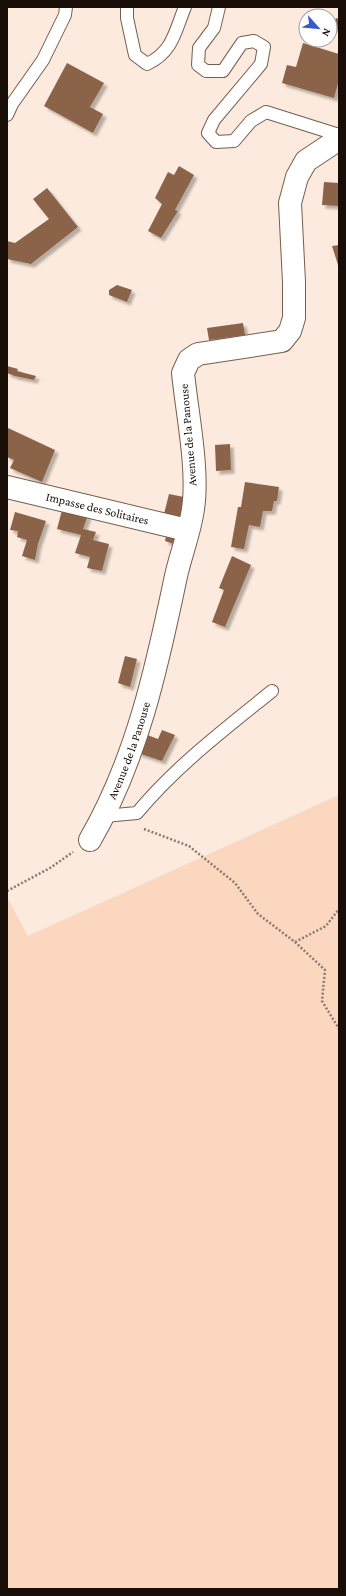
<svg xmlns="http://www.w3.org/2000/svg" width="346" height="1596" viewBox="0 0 346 1596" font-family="'Crimson Pro',serif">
<defs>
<filter id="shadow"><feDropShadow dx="3.5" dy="3.5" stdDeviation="1" flood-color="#0004"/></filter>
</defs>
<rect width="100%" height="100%" fill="#fbeadd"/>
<!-- green -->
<path fill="#fad7be" d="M339,795V1589H7V897L28,936Z"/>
<!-- building -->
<g fill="#8b6448" filter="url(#shadow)">
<path d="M336,18L339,19V30L332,28Z"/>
<path d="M303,43L339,54V80L334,98L282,83L287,65L296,67Z"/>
<path d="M67,63L104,83L90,107L103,114L93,133L44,106Z"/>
<path d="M179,166L194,175L175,210L178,211L161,238L148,231L162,204L155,198L168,172L174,175Z"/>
<path d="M324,182L339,183V206L322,205Z"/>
<path d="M47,188L78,227L31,264L7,259V241L15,243L49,219L33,199Z"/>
<path d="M339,245V268L332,246Z"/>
<path d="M117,285L132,290L127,302L109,295V290Z"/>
<path d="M243,323L245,335L209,340L207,328Z"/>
<path d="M7,366L18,369L17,371L36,376L34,380L15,376L7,373Z"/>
<path d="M8,428L55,450L42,482L10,468L14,460L7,457Z"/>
<path d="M230,444L231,470L216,471L215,445Z"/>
<path d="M245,482L279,487L277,501H274L272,511H263L260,527L249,525L244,549L231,547L238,507H241Z"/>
<path d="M169,494L184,497L182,522L163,518Z"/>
<path d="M62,510L88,515L83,529L96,532L93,540L109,544L102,571L87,568L90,557L75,553L81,535L57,529Z"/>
<path d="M15,512L46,521L38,544L35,560L22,556L27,540L17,537L18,531L10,530Z"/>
<path d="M167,531L180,533L177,545L165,541Z"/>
<path d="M232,556L251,565L225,627L212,622L224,590L219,588Z"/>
<path d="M125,656L137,659L130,687L118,683Z"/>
<path d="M162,730L175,735L162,761L138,753L142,733L158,739Z"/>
</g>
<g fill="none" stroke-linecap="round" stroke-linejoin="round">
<defs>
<g id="lane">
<path d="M127,7V18L135,55L147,64C173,52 175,31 185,7"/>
<path d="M219,7L214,28L199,48L198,65L206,71H223L242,43L254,41L264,47L261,64L214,120L208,133L216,142L234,141L251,121L266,112L339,135"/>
<path d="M7,115L12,104L43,60L65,15L66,7"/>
<path d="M104,816L137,813C176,766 225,729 272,691"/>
</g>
<g id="street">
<path id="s1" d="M7,487L187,530"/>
<path id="s2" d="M90,840C137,759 157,667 176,576C181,554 190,531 193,509C199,470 187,413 183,373L189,360L198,354L282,341L290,331L294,318V282L290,203L297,177L306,161L339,139"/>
</g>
</defs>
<!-- lane casing -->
<use href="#lane" stroke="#775e4c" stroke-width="14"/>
<!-- street casing -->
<use href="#street" stroke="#775e4c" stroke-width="24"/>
<!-- path -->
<g stroke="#897b71" stroke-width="2.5" stroke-dasharray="2 2" stroke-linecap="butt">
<path d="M144,829L189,846L235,883L258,914L295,942L325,970L322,1001L339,1029"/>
<path d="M7,891L50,868L73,852"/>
<path d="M295,942L326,926L339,909"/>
</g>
<!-- lane -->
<use href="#lane" stroke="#fff" stroke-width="12"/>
<!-- street -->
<use href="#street" stroke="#fff" stroke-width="22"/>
</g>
<g text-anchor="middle" stroke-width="3" stroke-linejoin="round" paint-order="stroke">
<!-- street labels -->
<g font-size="12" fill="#180e07" stroke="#fff">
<text transform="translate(188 435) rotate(-95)" y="4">Avenue de la Panouse</text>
<text dy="4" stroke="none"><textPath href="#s1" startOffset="93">Impasse des Solitaires</textPath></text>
<text dy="4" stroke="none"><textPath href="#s2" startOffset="98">Avenue de la Panouse</textPath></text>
</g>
</g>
<!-- border -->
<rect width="346" height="1596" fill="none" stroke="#180e07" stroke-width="16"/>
<!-- north arrow -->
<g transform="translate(318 28) rotate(117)"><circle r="19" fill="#ffffff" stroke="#a39f9c"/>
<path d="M0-3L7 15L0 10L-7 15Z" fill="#395acc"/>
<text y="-6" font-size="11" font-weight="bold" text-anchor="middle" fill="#180e07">N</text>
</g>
</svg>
